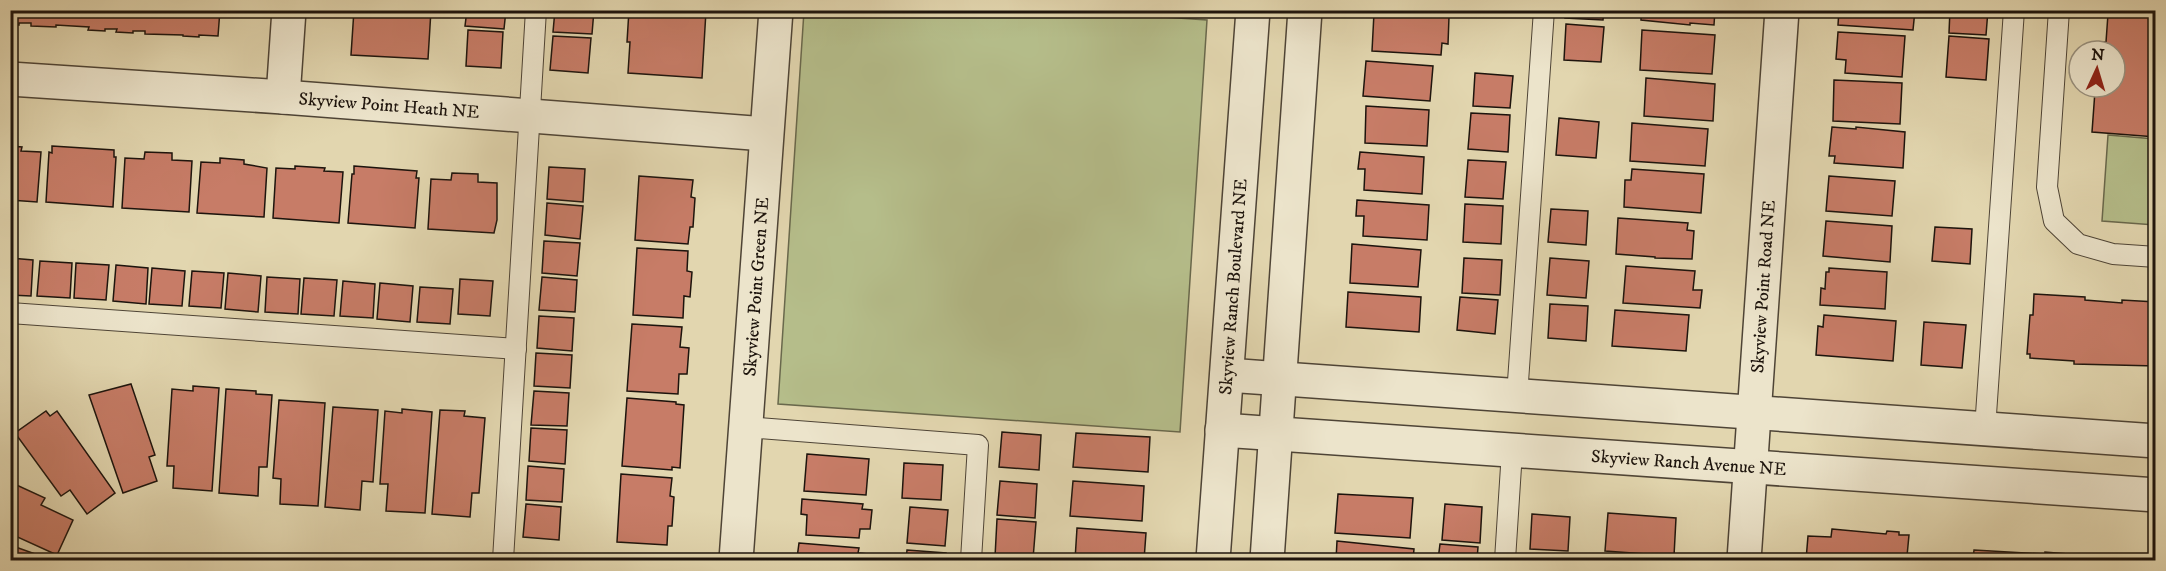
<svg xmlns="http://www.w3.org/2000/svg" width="2166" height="571" viewBox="0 0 2166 571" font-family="'IM FELL DW Pica',serif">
<rect width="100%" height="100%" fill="#e2d6af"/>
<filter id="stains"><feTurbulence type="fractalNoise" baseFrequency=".00333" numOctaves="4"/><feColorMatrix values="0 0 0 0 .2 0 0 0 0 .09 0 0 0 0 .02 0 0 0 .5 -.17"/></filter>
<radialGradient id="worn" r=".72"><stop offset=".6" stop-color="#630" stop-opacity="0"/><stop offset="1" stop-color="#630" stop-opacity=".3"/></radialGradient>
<!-- green -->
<g fill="#b5bd8a" stroke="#69684c" stroke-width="1.5">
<path d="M1061,10L1207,20L1180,432L778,404L804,11Z"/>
<path d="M2108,135L2155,139V225L2102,221Z"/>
</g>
<!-- building -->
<g fill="#c77c67" stroke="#1d140d" stroke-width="1.5">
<path d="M10,10H220L218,36L199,35V37L183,36V35L145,34V31H133V33L116,32L117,29H105V31L88,30L89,27L56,25V27L31,26V23H19V25H10Z"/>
<path d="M354,10H431L428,59L351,55Z"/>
<path d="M467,10H506L504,29L465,26Z"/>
<path d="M555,10H594L592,34L553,32Z"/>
<path d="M629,10L706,11L702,78L628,73L630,42H627Z"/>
<path d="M1123,10H1182L1181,15Z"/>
<path d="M1566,10H1604L1603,20L1565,18Z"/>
<path d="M1641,10H1715L1714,25L1690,23V25L1641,20Z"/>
<path d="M1839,10H1915L1913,30L1838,25Z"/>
<path d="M1950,10H1988L1986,35L1949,33Z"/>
<path d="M2099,10H2156V137L2092,132L2095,91H2103V87H2115V51H2097V42H2106L2108,14L2099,13Z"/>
<path d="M1374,13L1449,17L1448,44L1442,43L1441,55L1372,51Z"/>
<path d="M1566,24L1604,27L1601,62L1564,60Z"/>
<path d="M468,30L503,32L501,68L466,66Z"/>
<path d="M1642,30L1715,35L1712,74L1640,70Z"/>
<path d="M1838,32L1905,36L1902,77L1845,73L1846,60L1836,59Z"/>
<path d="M553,36L591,38L588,73L550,70Z"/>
<path d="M1949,36L1989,39L1986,80L1946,77Z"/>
<path d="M1366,61L1433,66L1430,101L1363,96Z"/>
<path d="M1475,73L1513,76L1510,108L1473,106Z"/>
<path d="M1646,78L1715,84L1713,121L1644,116Z"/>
<path d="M1834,80L1902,83L1900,124L1833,121Z"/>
<path d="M1366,106L1429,110L1427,146L1365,143Z"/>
<path d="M1471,113L1510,115L1508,152L1468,149Z"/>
<path d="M1559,118L1599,122L1596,158L1556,155Z"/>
<path d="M1632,123L1708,129L1705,166L1630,161Z"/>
<path d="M1832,127L1856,129V127L1905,132L1903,168L1834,163L1835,156H1829Z"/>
<path d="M10,146L22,147L21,151L41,152L37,202L10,200Z"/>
<path d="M52,146L114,150V157H116L113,207L46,202L49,152L52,153Z"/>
<path d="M145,152L172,153V160L192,161L189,212L122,208L125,158L144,159Z"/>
<path d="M1360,152L1424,157L1422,194L1364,190L1365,169H1358Z"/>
<path d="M220,158L244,160V164L267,168L264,217L197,213L201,162L220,163Z"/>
<path d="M1468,160L1506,162L1503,199L1465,197Z"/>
<path d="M295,166L325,168L324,171L343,172L339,223L273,218L276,168L295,169Z"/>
<path d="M354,166L417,171L416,178H419L415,228L348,223L352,174H354Z"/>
<path d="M549,167L585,169L583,202L547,199Z"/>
<path d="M1632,169L1704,174L1701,213L1624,207L1625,180H1631Z"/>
<path d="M452,173L478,174V182L497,183V220L494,233L428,229L431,179L451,180Z"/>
<path d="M639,176L693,180L691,197L695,198L693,227H690L688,244L635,240Z"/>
<path d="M1829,176L1895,181L1892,216L1826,211Z"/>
<path d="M1357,200L1429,205L1427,240L1363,236L1364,216H1356Z"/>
<path d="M547,203L583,206L580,239L545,235Z"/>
<path d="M1465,204L1503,206L1501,244L1463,242Z"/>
<path d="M1551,209L1588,211L1586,245L1548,242Z"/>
<path d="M1618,218L1688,223L1687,230L1694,231L1692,259L1655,258V257L1616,254Z"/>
<path d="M1826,221L1892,226L1890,262L1823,256Z"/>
<path d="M1935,227L1972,229L1970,264L1932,261Z"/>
<path d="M544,241L580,243L577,276L542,273Z"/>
<path d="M1352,244L1421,250L1418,287L1350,283Z"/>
<path d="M637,248L688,251L687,271L692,272L690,297L684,296L683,318L633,315Z"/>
<path d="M10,258L33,260L31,296L10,295Z"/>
<path d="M1464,258L1502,260L1500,295L1462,293Z"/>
<path d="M1550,258L1589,261L1586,298L1547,295Z"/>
<path d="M40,261L72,263L70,298L37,296Z"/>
<path d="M76,263L109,265L106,300L74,298Z"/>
<path d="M116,265L148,268L146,304L113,301Z"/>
<path d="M1626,266L1695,271L1693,290H1702L1700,308L1623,303Z"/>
<path d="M152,268L185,271L182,306L149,304Z"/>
<path d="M1829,268L1887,272L1885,309L1820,305L1821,288L1825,289L1826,272H1829Z"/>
<path d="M192,271L224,273L221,308L189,306Z"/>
<path d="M228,273L261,276L258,312L225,309Z"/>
<path d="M267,277L300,279L298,314L265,312Z"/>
<path d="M542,277L577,280L575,312L539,310Z"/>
<path d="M304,278L337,280L334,316L301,314Z"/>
<path d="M460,279L493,281L490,316L458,314Z"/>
<path d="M343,281L375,284L373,318L340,316Z"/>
<path d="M380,283L413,286L410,322L377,319Z"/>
<path d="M420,287L453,289L450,324L417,322Z"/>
<path d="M1348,292L1421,297L1419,332L1346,327Z"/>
<path d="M2034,294L2085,297V300L2122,303V300L2156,302V366L2074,364V361L2030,358V354H2027L2030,315H2033Z"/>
<path d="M1460,297L1498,300L1495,334L1457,330Z"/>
<path d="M1550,304L1588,306L1586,341L1548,338Z"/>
<path d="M1615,310L1689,315L1686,351L1612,346Z"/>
<path d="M1824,315L1896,321L1893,361L1816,355L1818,326L1823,327Z"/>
<path d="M539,316L574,318L572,351L537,348Z"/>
<path d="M1924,322L1966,325L1962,368L1921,365Z"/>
<path d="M632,324L682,327L680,347L689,348L687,374H679L678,394L627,391Z"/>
<path d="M536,353L572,355L570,388L534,386Z"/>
<path d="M131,384L155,455L149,457L157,481L123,493L89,395Z"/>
<path d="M193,386L219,388L212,491L173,488L174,466H167L172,389L193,391Z"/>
<path d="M226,389L256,391V394L272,395L267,467H259L258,496L219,493Z"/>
<path d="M534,391L569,393L567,426L531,425Z"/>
<path d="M627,398L676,402V404L684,405L680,468L672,467V470L622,466Z"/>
<path d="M279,400L325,403L318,506L280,504L281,479L273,478Z"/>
<path d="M333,407L378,410L373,482L362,481L360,510L325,507Z"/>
<path d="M402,409L432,412L425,513L386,511L388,484H380L385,411L402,413Z"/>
<path d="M440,410L465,411L464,416L485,418L479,493H472L470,517L432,514Z"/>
<path d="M46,411L50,416L57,411L115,493L87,514L70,490L61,496L15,433Z"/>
<path d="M531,428L567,430L565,464L529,461Z"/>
<path d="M1002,432L1041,435L1039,470L999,467Z"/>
<path d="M1076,433L1150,437L1148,472L1073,467Z"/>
<path d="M807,454L869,459L866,495L804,491Z"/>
<path d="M904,463L943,465L941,500L902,498Z"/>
<path d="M528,466L564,469L562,502L526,500Z"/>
<path d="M621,474L672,478L670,496L674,497L672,526H668L667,545L617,542Z"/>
<path d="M1000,481L1037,484L1035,518L997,515Z"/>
<path d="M1073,481L1144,486L1142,521L1070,516Z"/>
<path d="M10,482L45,498L41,505L73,520L57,555L13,535L15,532L10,530Z"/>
<path d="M1338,494L1413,498L1410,538L1335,533Z"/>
<path d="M802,499L863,504L862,509L872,510L870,529H860L859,538L806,535L807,515L801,514Z"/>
<path d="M526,504L561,507L559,540L523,537Z"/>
<path d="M1445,504L1482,507L1480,543L1442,540Z"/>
<path d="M910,507L948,510L945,546L907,543Z"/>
<path d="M1608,513L1676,518L1674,556L1605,551Z"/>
<path d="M1532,514L1570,517L1568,551L1530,549Z"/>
<path d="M997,519L1036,522L1033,559L995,557Z"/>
<path d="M1077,528L1146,533L1144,560H1075Z"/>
<path d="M1832,529L1886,534L1887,531L1899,532V535H1909L1907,556H1911V560H1806L1808,536L1831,537Z"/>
<path d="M1337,541L1414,549L1413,560H1336Z"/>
<path d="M799,543L859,548L858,553L868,554L867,560H804V559L797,558Z"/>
<path d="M1440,544L1478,547L1477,560H1438Z"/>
<path d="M10,545L52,560H10Z"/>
<path d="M907,550L946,553V560H906Z"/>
<path d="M1974,550L2045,554V552L2143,560H1973Z"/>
<path d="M1529,554L1568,556L1567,560H1529Z"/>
</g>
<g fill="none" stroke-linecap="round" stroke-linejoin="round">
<defs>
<g id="service">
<path d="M2059,10L2047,187L2054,221L2078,244L2113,254L2156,257"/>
<path d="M10,313L516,349"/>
<path d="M1517,396L1544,10"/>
<path d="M746,427L978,445L971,560"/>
<path d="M1985,429L2014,10"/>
<path d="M503,560L536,10"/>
<path d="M1505,560L1512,451"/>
</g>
<g id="minor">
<path id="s1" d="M10,79L283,97L766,134"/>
<path d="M283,97L289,10"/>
<path id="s2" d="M736,560L776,10"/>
<path id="s3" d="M1744,560L1782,10"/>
</g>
<g id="tertiary">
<path d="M1227,375L2156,441"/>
<path id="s4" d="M1222,430L2156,495"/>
<path id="s5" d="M1213,560L1253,10"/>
<path d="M1267,560L1305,10"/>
</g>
</defs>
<!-- service casing -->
<use href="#service" stroke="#4e4436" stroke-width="22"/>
<!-- minor casing -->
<use href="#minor" stroke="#4e4436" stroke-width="36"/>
<!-- tertiary casing -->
<use href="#tertiary" stroke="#4e4436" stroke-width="36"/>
<!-- service -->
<use href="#service" stroke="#ece4cb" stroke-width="20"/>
<!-- minor -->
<use href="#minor" stroke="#ece4cb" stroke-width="33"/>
<!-- tertiary -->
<use href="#tertiary" stroke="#ece4cb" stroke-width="33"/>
</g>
<g text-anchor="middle" stroke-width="4.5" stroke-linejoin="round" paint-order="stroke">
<!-- street labels -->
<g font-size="18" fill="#1d140d" stroke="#ece4cb">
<text dy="6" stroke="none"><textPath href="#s1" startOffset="380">Skyview Point Heath NE</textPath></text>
<text dy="6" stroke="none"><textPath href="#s2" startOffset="274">Skyview Point Green NE</textPath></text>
<text dy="6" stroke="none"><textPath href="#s5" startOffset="274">Skyview Ranch Boulevard NE</textPath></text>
<text dy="6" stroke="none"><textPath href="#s3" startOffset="274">Skyview Point Road NE</textPath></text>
<text dy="6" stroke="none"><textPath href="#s4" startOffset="468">Skyview Ranch Avenue NE</textPath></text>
</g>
</g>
<!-- margin -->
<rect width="2166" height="571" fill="none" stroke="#e2d6af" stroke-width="36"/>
<rect x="12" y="12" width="2142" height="547" fill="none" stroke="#1d140d" stroke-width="3"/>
<rect x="18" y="18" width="2130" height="535" fill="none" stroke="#1d140d" stroke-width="1.5"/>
<!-- north arrow -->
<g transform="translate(2097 69) rotate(4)"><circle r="28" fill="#ece4cb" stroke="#99917f" stroke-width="1.5"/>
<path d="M0-4.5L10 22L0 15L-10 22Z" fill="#8f2418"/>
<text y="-9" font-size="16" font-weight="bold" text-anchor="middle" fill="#1d140d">N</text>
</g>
<rect width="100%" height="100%" filter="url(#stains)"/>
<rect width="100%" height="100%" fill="url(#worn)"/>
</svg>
